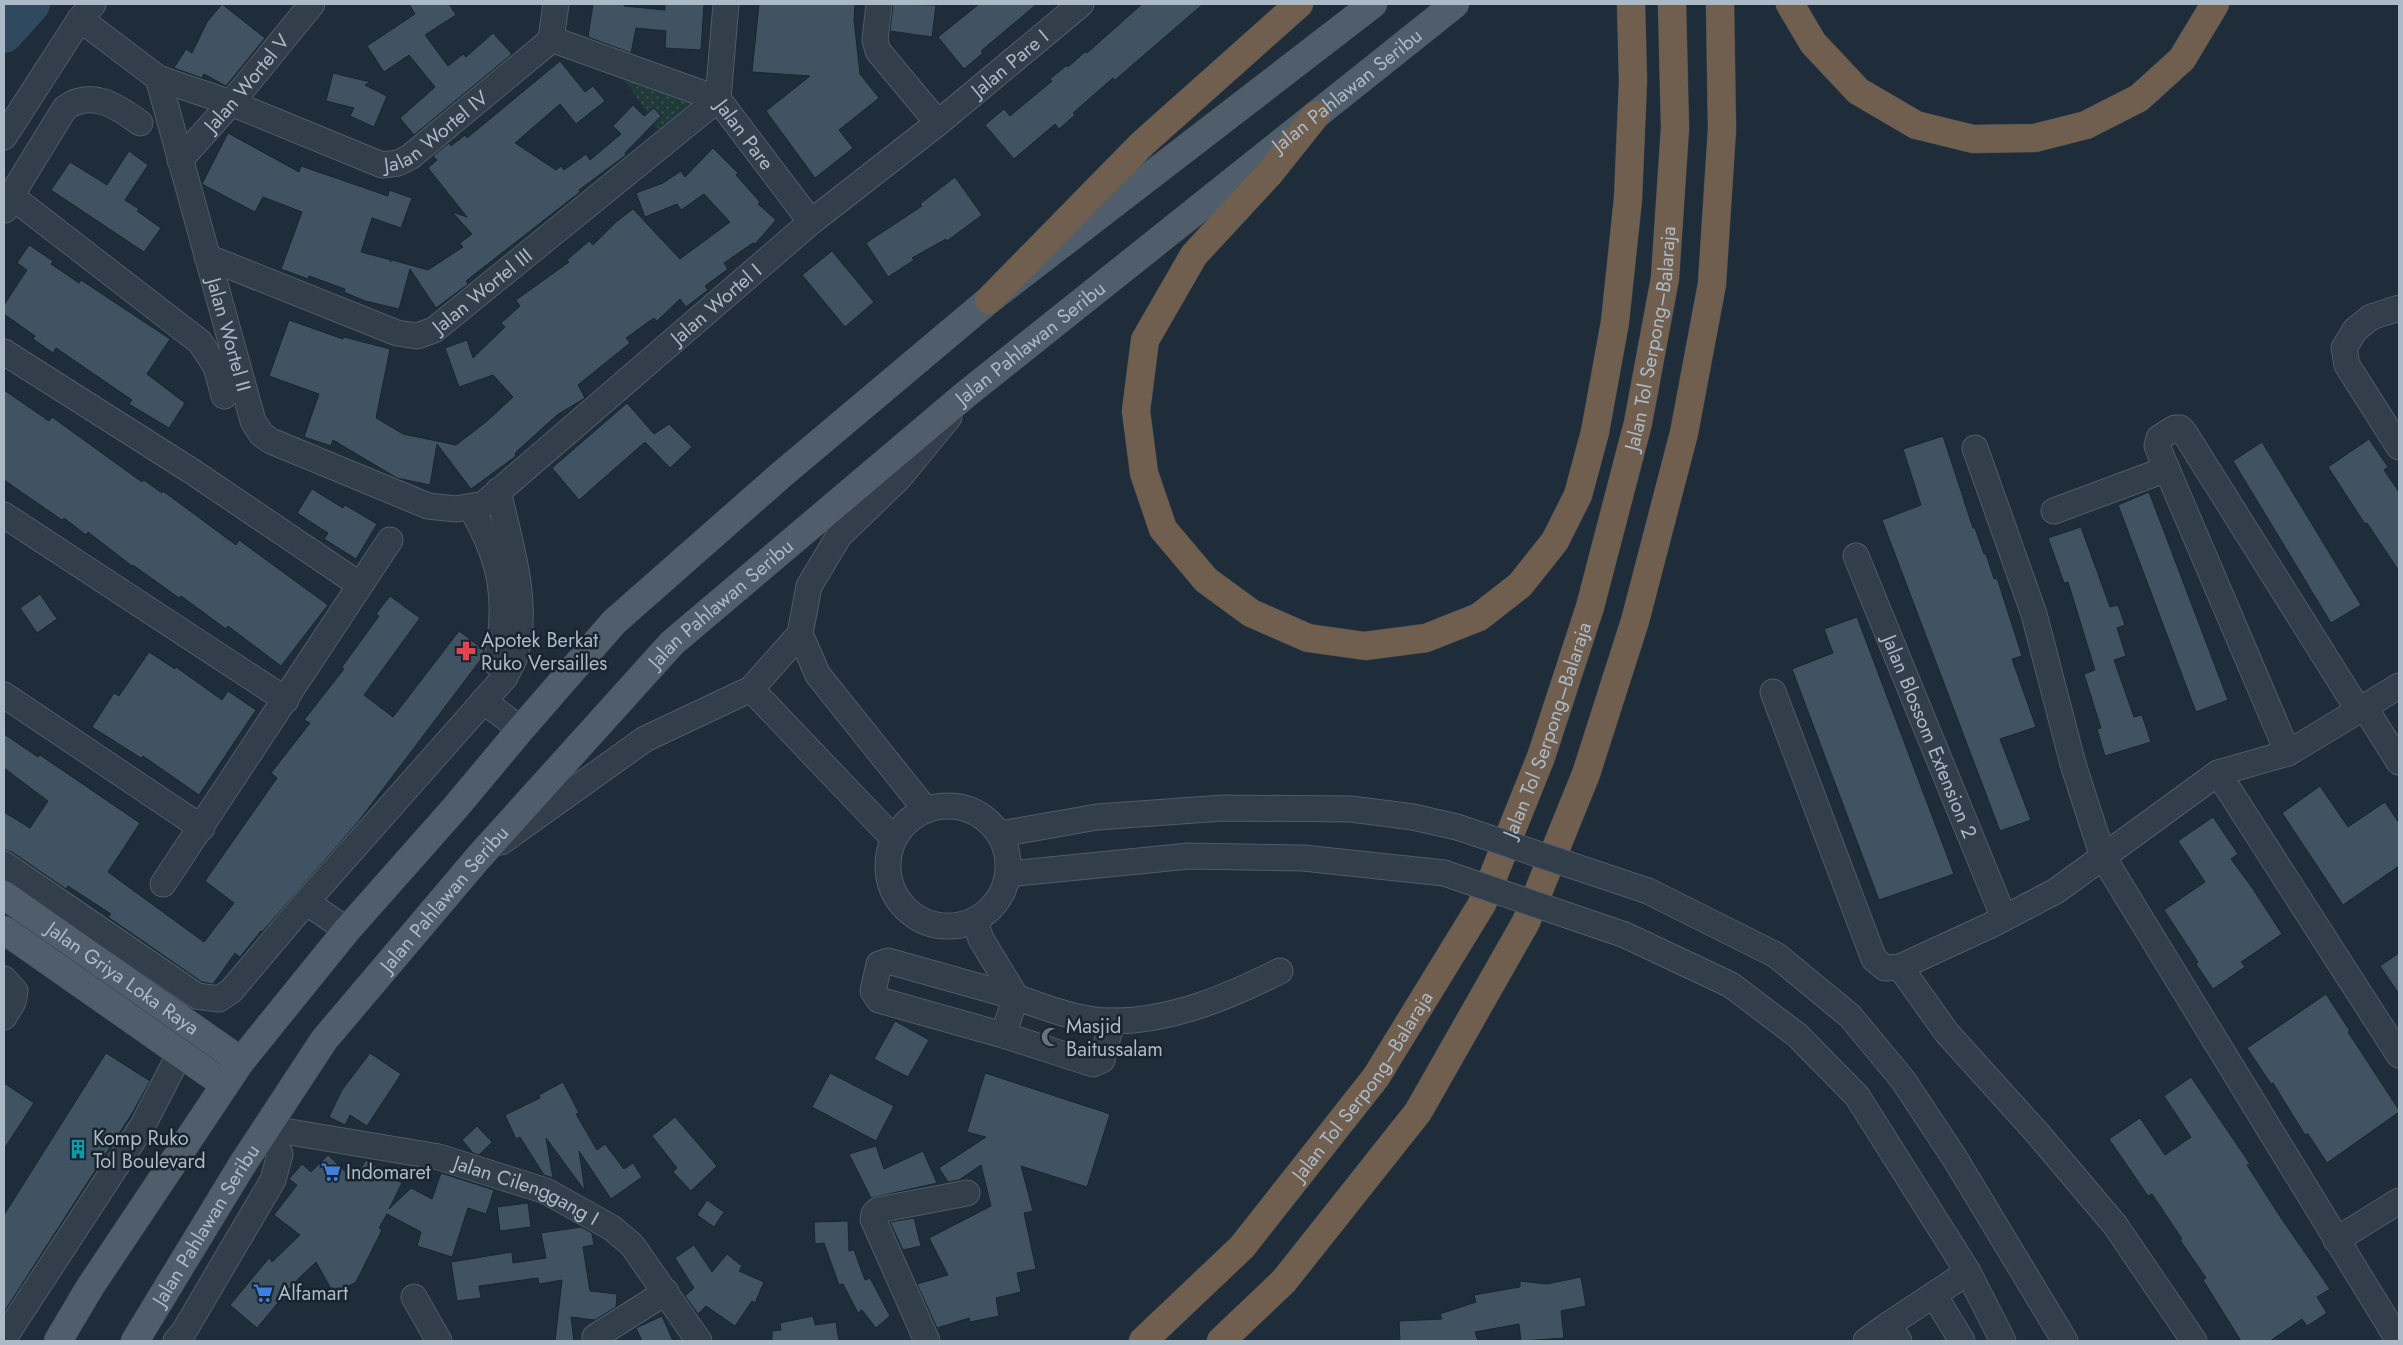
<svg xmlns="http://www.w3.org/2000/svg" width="2403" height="1345" viewBox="0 0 2403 1345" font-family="Jost,sans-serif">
<defs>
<pattern id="grass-dots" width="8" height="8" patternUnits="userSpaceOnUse" patternTransform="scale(1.25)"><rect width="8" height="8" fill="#203a3a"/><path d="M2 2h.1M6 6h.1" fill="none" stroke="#3e5455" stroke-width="1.8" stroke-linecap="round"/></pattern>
</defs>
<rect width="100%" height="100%" fill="#1e2d39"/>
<!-- grass -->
<path fill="url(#grass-dots)" d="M624,64L696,75L706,90L659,130L619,72Z"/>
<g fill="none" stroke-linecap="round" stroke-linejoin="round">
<!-- river -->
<path stroke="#2e4960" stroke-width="38" d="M4,34L31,4"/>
</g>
<!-- building -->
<g fill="#415362" stroke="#192630">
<path d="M222,4L265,38L226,86L204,74L202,78L174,68L186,49L192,53L207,22Z"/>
<path d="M409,4H449L456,15L425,35L448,66L463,54L466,57L493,33L512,54L414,135L400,118L435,87L409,55L384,72L367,46L415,14Z"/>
<path d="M593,4H624V6L665,10V4H704L701,50L665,48L666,31L636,28L631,53L588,37Z"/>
<path d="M759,4H855L854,20L860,74L879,98L839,130L853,148L815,178L766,111L810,76L752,72Z"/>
<path d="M893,4L936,5L932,37L890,31Z"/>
<path d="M979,4H1037L981,51L983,53L964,69L938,37Z"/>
<path d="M1142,4H1203L1115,80L1113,78L1073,113L1075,115L1059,129L1055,124L1014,159L985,125L1004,109L1010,116L1052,81L1050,79L1067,65L1068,67L1085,52L1087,53Z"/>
<path d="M560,61L585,92L593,86L605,101L576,124L560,104L515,143L556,170L561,166L564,170L586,154L590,160L621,134L613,126L633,105L644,116L654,108L661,116L625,153L626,155L579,190L580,192L466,281L468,284L436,308L410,269L399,309L365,301L344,292L345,289L309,276L308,279L281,269L302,212L263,197L255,212L202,184L228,133L299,172L301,166L388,196L389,190L412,198L401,228L372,218L361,252L391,260L390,262L392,260L428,270L463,247L460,243L472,234L452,212L467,217L428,168L437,160L433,156L449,143L451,146L465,135L467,138Z"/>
<path d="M333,73L370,82L365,85L387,96L374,127L350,116L354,108L326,101Z"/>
<path d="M713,148L738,173L736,175L760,202L758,204L776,220L755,244L753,243L724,263L728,269L705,286L708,290L686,307L680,299L657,321L654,318L626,338L630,343L578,385L585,398L557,415L515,453L516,456L471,489L437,444L430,485L397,478L333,440L331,446L304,437L319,394L269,376L289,320L343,339L344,337L390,349L376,418L403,434L456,445L486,422L513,397L493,375L459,387L445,348L467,340L473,358L505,327L501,323L520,306L516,300L569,262L567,260L589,241L593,245L616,222L633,209L680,259L730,222L704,194L681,210L677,204L645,217L636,193L663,183L681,171L685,177Z"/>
<path d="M129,151L148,165L125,200L139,209L137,211L161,228L144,252L51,190L70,162L107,185Z"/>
<path d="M955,177L982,215L947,241L946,239L912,258L914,260L888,277L866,243L922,206L920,204Z"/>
<path d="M29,245L53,261L51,264L79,283L81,280L170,339L147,374L185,403L169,428L129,404L132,400L56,348L53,353L33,339L35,336L4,314V305L27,270L17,263Z"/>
<path d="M832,251L874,302L845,327L802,275Z"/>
<path d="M4,390L49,421L52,417L142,482L144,480L162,493L163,491L236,545L239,540L328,605L281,666L228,626L226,629L181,596L179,598L133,565L132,566L88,532L86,535L64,518L62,520L4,480Z"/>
<path d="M627,403L654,434L669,424L692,447L670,468L645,442L579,500L552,468Z"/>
<path d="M1943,436L1973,528H1975L1984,554H1986L1994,579L1997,578L2022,656L2012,659L2036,727L2000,739L2031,820L2000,831L1882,520L1921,505L1903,449Z"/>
<path d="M2369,439L2388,467L2384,470L2399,492V571L2367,523L2365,524L2328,467Z"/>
<path d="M2262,442L2361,605L2331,623L2233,461Z"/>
<path d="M312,489L343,508L345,505L377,524L356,559L324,539L328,533L297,513Z"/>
<path d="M2149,492L2228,700L2196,712L2118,505Z"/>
<path d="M2081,527L2110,607L2118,605L2125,625L2117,628L2126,656L2114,660L2134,717L2142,715L2151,742L2105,756L2097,729L2101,728L2084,674L2095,670L2068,582L2064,583L2048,538Z"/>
<path d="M40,594L57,619L37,633L20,608Z"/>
<path d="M390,596L420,618L364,695L393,717L459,631L484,650L482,658L358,822L262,932L261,931L240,957L235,953L213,984L202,982L108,917L111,914L68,886L66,889L12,852L4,850V812L30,828L48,801L4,768V734L38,757L40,755L140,823L108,872L204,942L234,903L205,881L277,778L271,773L310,723L304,720L344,669L342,667L379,616L376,614Z"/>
<path d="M1857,617L1954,874L1879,900L1792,669L1833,653L1824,629Z"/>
<path d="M149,652L175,669L176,667L222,700L228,691L256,710L199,795L143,756L141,758L92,727L114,693L119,696Z"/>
<path d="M2320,786L2348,827L2385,802L2399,823V866L2343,905L2282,813Z"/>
<path d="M2213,817L2238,854L2231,859L2253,889L2282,934L2241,962L2245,967L2213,989L2196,964L2198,962L2164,910L2205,882L2178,841Z"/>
<path d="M2399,953V994L2380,966Z"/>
<path d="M2326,994L2350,1031L2348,1032L2399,1110V1112L2327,1163L2308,1134L2305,1135L2273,1083L2271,1084L2247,1048Z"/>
<path d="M895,1021L929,1040L908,1077L874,1059Z"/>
<path d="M106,1053L150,1081L133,1112L4,1312V1215Z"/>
<path d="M370,1053L401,1074L367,1126L350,1115L345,1125L329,1117L342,1090Z"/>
<path d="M830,1073L894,1106L876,1141L812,1107Z"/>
<path d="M985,1073L1110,1114L1087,1187L1021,1166L1033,1211L1024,1213L1036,1269L1017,1273L1021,1292L996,1298L999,1316L970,1322L969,1318L937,1328L917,1284L948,1275L929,1238L991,1206L981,1165L959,1180L948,1182L939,1168L986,1137L967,1132Z"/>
<path d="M2191,1077L2250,1164L2247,1165L2281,1218L2330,1289L2317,1297L2327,1313L2307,1326L2302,1319L2270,1341H2241L2203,1280L2206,1278L2180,1240L2182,1239L2152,1194L2148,1196L2109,1139L2140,1118L2165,1155L2191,1137L2164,1096Z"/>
<path d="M563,1082L579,1113L576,1114L597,1150L605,1144L624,1169L633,1163L642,1177L611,1199L579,1151L585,1191L546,1138L553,1178L544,1175L520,1137L516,1139L505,1115L540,1098L539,1095Z"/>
<path d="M4,1083L34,1103L4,1149Z"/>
<path d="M675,1117L717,1166L691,1191L673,1172L677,1168L652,1136Z"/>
<path d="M477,1126L492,1142L479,1155L473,1153L462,1140Z"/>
<path d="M876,1146L884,1169L923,1151L937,1183L871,1198L849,1154Z"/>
<path d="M328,1155L354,1180L366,1160L382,1170L381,1172L402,1183L389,1209L411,1188L432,1199L441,1173L494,1190L486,1214L468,1208L452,1257L417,1246L421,1232L387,1214L379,1228L382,1230L356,1282L334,1294L316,1262L296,1281L257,1328L230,1305L269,1258L272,1262L300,1235L274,1215L297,1185L289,1179L302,1164L311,1172Z"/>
<path d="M707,1200L724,1212L714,1227L697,1215Z"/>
<path d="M528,1203L531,1227L500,1231L497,1207Z"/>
<path d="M914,1218L921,1246L903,1250L890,1222Z"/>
<path d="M848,1221L849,1251L854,1250L865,1280L870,1278L890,1316L876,1328L862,1310L858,1313L843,1284L839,1285L824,1243L815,1244L814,1222Z"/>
<path d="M581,1227L592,1233L594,1245L583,1247L590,1291L617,1294L616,1307L595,1320L571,1317L574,1341H555L562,1280L539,1284L538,1278L479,1286L481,1298L457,1301L451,1262L512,1252L513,1263L546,1258L541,1233Z"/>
<path d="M694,1245L712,1272L727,1254L742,1266L739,1271L764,1282L755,1303L752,1301L735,1326L706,1306L698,1314L685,1296L694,1288L675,1258Z"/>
<path d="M1581,1277L1586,1306L1561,1311L1564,1338L1521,1341L1519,1324L1475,1332L1478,1341H1400L1399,1321L1442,1319L1440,1314L1476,1302L1474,1295L1520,1287V1281L1547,1284Z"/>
<path d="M662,1316L673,1341H642L636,1328Z"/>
<path d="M813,1316L815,1325L836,1322L839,1341H772V1331L781,1330L780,1323Z"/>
</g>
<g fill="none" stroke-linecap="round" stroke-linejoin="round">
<defs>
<g id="minor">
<path id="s1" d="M726,4L718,99L811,222"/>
<path d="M879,4L875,40L878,51L938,123"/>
<path id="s2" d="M80,19L158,78L253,421L261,434L271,441L428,506L456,509L484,504L811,222L938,123L1081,4"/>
<path d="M551,39L718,99"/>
<path id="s3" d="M158,78L231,103L382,165L398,163L410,157L545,45L551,39L556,4"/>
<path d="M4,137L80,19L93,4"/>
<path id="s4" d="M180,160L231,103L312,4"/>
<path d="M11,196L200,342L216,367L224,396"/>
<path d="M5,210L11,196L65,108C92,89 117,106 140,123"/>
<path id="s5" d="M207,257L397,333L417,336L434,330L718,99"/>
<path d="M2399,308L2371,317L2355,330L2344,348L2347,365L2399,447"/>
<path d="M4,352L193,472L360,585"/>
<path d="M1975,448L2034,614L2073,764L2103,857L2399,1341"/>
<path d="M471,508C502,561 509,602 496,663"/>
<path d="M2054,511L2167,469"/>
<path d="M4,515L286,700"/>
<path id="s6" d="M1856,556L2004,918"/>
<path d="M800,634L818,675L926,810"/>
<path d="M751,689L894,839"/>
<path d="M1773,692L1874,959L1885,968L1900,967L1947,1033L2039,1135L2115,1225L2194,1341"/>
<path d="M4,695L202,828"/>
<path d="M483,701L521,729"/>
<path d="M2365,708L2399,762"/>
<path d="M2288,753L2157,446L2159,438L2175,428H2180L2184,432L2359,711"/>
<path d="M2218,773L2399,1055"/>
<circle cx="948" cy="866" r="60"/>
<path d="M1000,834L1097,817L1223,808L1351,809L1413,817L1457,827"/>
<path d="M501,842L645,739L751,689L800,634L809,586L839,536L899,478L949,417"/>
<path d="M4,864L197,996L219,999L231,991L306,902L505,677C508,670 513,663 515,656C530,602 510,544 498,491"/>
<path d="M1008,874L1189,856L1303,858L1444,873"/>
<path d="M163,884L390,540"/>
<path d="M1648,891L1776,955L1850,1016L1903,1080L1954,1157L2065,1341"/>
<path d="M306,902L347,930"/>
<path d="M975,922L981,939L1016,997C1046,1008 1080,1021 1112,1021C1172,1021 1228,997 1280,971"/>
<path d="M1625,935L1731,985L1797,1035L1857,1096L1968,1272L2003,1341"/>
<path d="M1900,967L1991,925L2056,891L2218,773L2288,753L2399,686"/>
<path d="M4,979L15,991L13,1002L4,1017"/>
<path d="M1003,1035L1016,997L888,961L879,964L873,991L879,1000L1003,1035L1093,1064L1102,1060L1112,1021"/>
<path id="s7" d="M266,1128L439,1157L546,1191L612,1228L632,1245L699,1341"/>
<path d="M2336,1240L2399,1201"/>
<path d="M1934,1295L1962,1341"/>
<path d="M414,1297L439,1341"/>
<path d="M595,1337L666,1292"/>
<path d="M4,1338L143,1125L180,1053"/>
<path d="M176,1341L183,1333L273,1180L280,1154L266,1128"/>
<path d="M927,1341L873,1219L874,1214L878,1210L967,1193"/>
<path d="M1866,1341L1888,1325"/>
<path d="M1899,1341L1888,1325L1968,1272"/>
</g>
<g id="major">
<path id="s8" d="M4,895L241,1061"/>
<path d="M4,930L224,1084"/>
<path d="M58,1341L90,1287L241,1061L347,930L455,808L521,729L614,622L781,475L989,300L1373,4"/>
<path id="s9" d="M135,1341L242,1165L324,1040L478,858L672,643L965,395L1455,4"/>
</g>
<g id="highway">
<path d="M1790,4L1813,43L1858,91L1916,125L1973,139L2035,138L2086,125L2139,98L2182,59L2215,4"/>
<path d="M1316,115L1269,174L1194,255L1145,340L1136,411L1144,473L1163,529L1206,580L1251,613L1308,638L1365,646L1426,638L1479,617L1520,585L1555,541L1578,495L1595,432L1615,322L1628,199L1633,81L1631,4"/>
<path d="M989,300L1142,144L1299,4"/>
<path id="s10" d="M1143,1341L1242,1247L1376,1077L1482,904L1541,757L1590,607L1638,423L1665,278L1675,128L1672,4"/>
<path d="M1221,1341L1284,1281L1418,1112L1526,922L1586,774L1635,621L1684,433L1712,284L1722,129L1720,4"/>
</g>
</defs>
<!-- minor casing -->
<use href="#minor" stroke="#4f5c68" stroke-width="27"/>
<!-- major casing -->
<use href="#major" stroke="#3b4853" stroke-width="29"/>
<!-- highway casing -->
<use href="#highway" stroke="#3c4954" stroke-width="29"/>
<!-- minor -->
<use href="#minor" stroke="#323f4a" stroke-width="25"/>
<!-- major -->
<use href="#major" stroke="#4f5e6a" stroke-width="28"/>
<!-- highway -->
<use href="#highway" stroke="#705f4e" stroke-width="28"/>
<defs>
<g id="minor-bridge">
<path d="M1457,827L1648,891"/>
<path d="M1444,873L1625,935"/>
</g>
</defs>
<!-- minor-bridge casing -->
<use href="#minor-bridge" stroke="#4f5c68" stroke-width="27" stroke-linecap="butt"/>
<!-- minor-bridge -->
<use href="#minor-bridge" stroke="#323f4a" stroke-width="25"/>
</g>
<!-- icons -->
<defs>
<symbol id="pharmacy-bare" viewBox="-9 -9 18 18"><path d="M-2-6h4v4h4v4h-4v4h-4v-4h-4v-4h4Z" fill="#e0444e" stroke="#18242e" stroke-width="2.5" paint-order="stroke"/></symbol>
<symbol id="mosque-bare" viewBox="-9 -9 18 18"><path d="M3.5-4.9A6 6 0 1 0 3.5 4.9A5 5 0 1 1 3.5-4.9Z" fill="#6b7280" stroke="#18242e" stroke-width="2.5" paint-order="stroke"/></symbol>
<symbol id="building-bare" viewBox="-9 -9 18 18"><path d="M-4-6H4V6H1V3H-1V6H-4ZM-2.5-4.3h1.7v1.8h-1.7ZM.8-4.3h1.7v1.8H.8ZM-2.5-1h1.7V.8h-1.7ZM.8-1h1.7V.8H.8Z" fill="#0f9aa8" stroke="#18242e" stroke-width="2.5" paint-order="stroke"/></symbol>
<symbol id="supermarket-bare" viewBox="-9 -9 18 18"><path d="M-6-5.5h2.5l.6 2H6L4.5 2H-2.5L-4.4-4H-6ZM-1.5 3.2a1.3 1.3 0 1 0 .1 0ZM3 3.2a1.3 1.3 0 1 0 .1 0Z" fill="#3f7fe0" stroke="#18242e" stroke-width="2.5" paint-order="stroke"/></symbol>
</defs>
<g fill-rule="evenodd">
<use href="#pharmacy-bare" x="452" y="637" width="28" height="28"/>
<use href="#mosque-bare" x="1037" y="1023" width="28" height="28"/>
<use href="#building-bare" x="64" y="1135" width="28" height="28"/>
<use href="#supermarket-bare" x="317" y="1158" width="28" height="28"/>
<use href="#supermarket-bare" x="249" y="1279" width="28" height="28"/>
</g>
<g text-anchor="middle" stroke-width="5" stroke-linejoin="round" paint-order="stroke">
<!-- street labels -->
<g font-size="20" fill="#acb9c7" stroke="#18242e">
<text dy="7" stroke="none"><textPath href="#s2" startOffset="1394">Jalan Pare I</textPath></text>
<text dy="7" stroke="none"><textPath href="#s4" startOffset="102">Jalan Wortel V</textPath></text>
<text dy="7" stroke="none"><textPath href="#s9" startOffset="1756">Jalan Pahlawan Seribu</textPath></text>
<text dy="7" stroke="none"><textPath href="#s3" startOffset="305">Jalan Wortel IV</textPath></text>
<text dy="7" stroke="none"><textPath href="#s1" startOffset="140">Jalan Pare</textPath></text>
<text dy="7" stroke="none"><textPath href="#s5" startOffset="305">Jalan Wortel III</textPath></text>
<text dy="7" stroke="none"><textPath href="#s2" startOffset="1014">Jalan Wortel I</textPath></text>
<text dy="7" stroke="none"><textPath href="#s2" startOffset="364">Jalan Wortel II</textPath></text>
<text dy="7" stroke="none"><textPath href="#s10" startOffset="1148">Jalan Tol Serpong–Balaraja</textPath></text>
<text dy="7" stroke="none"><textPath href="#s9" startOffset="1351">Jalan Pahlawan Seribu</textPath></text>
<text dy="7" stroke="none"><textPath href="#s9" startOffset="946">Jalan Pahlawan Seribu</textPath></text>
<text dy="7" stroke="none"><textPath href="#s10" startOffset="742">Jalan Tol Serpong–Balaraja</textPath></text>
<text dy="7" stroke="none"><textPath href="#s6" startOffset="195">Jalan Blossom Extension 2</textPath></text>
<text dy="7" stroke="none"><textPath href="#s9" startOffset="541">Jalan Pahlawan Seribu</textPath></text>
<text dy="7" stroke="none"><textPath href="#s8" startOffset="145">Jalan Griya Loka Raya</textPath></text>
<text dy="7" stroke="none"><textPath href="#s10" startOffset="338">Jalan Tol Serpong–Balaraja</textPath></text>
<text dy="7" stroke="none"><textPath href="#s7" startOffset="269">Jalan Cilenggang I</textPath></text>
<text dy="7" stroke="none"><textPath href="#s9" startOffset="136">Jalan Pahlawan Seribu</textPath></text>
</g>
<!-- poi labels -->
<g font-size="20" fill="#acb9c7" stroke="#18242e" text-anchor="start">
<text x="481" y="647">Apotek Berkat<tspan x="481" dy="23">Ruko Versailles</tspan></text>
<text x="1066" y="1033">Masjid<tspan x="1066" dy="23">Baitussalam</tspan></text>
<text x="93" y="1145">Komp Ruko<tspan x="93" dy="23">Tol Boulevard</tspan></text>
<text x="346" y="1179">Indomaret</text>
<text x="278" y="1300">Alfamart</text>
</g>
</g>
<!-- border -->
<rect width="2403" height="1345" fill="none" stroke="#acb9c7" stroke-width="10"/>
</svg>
